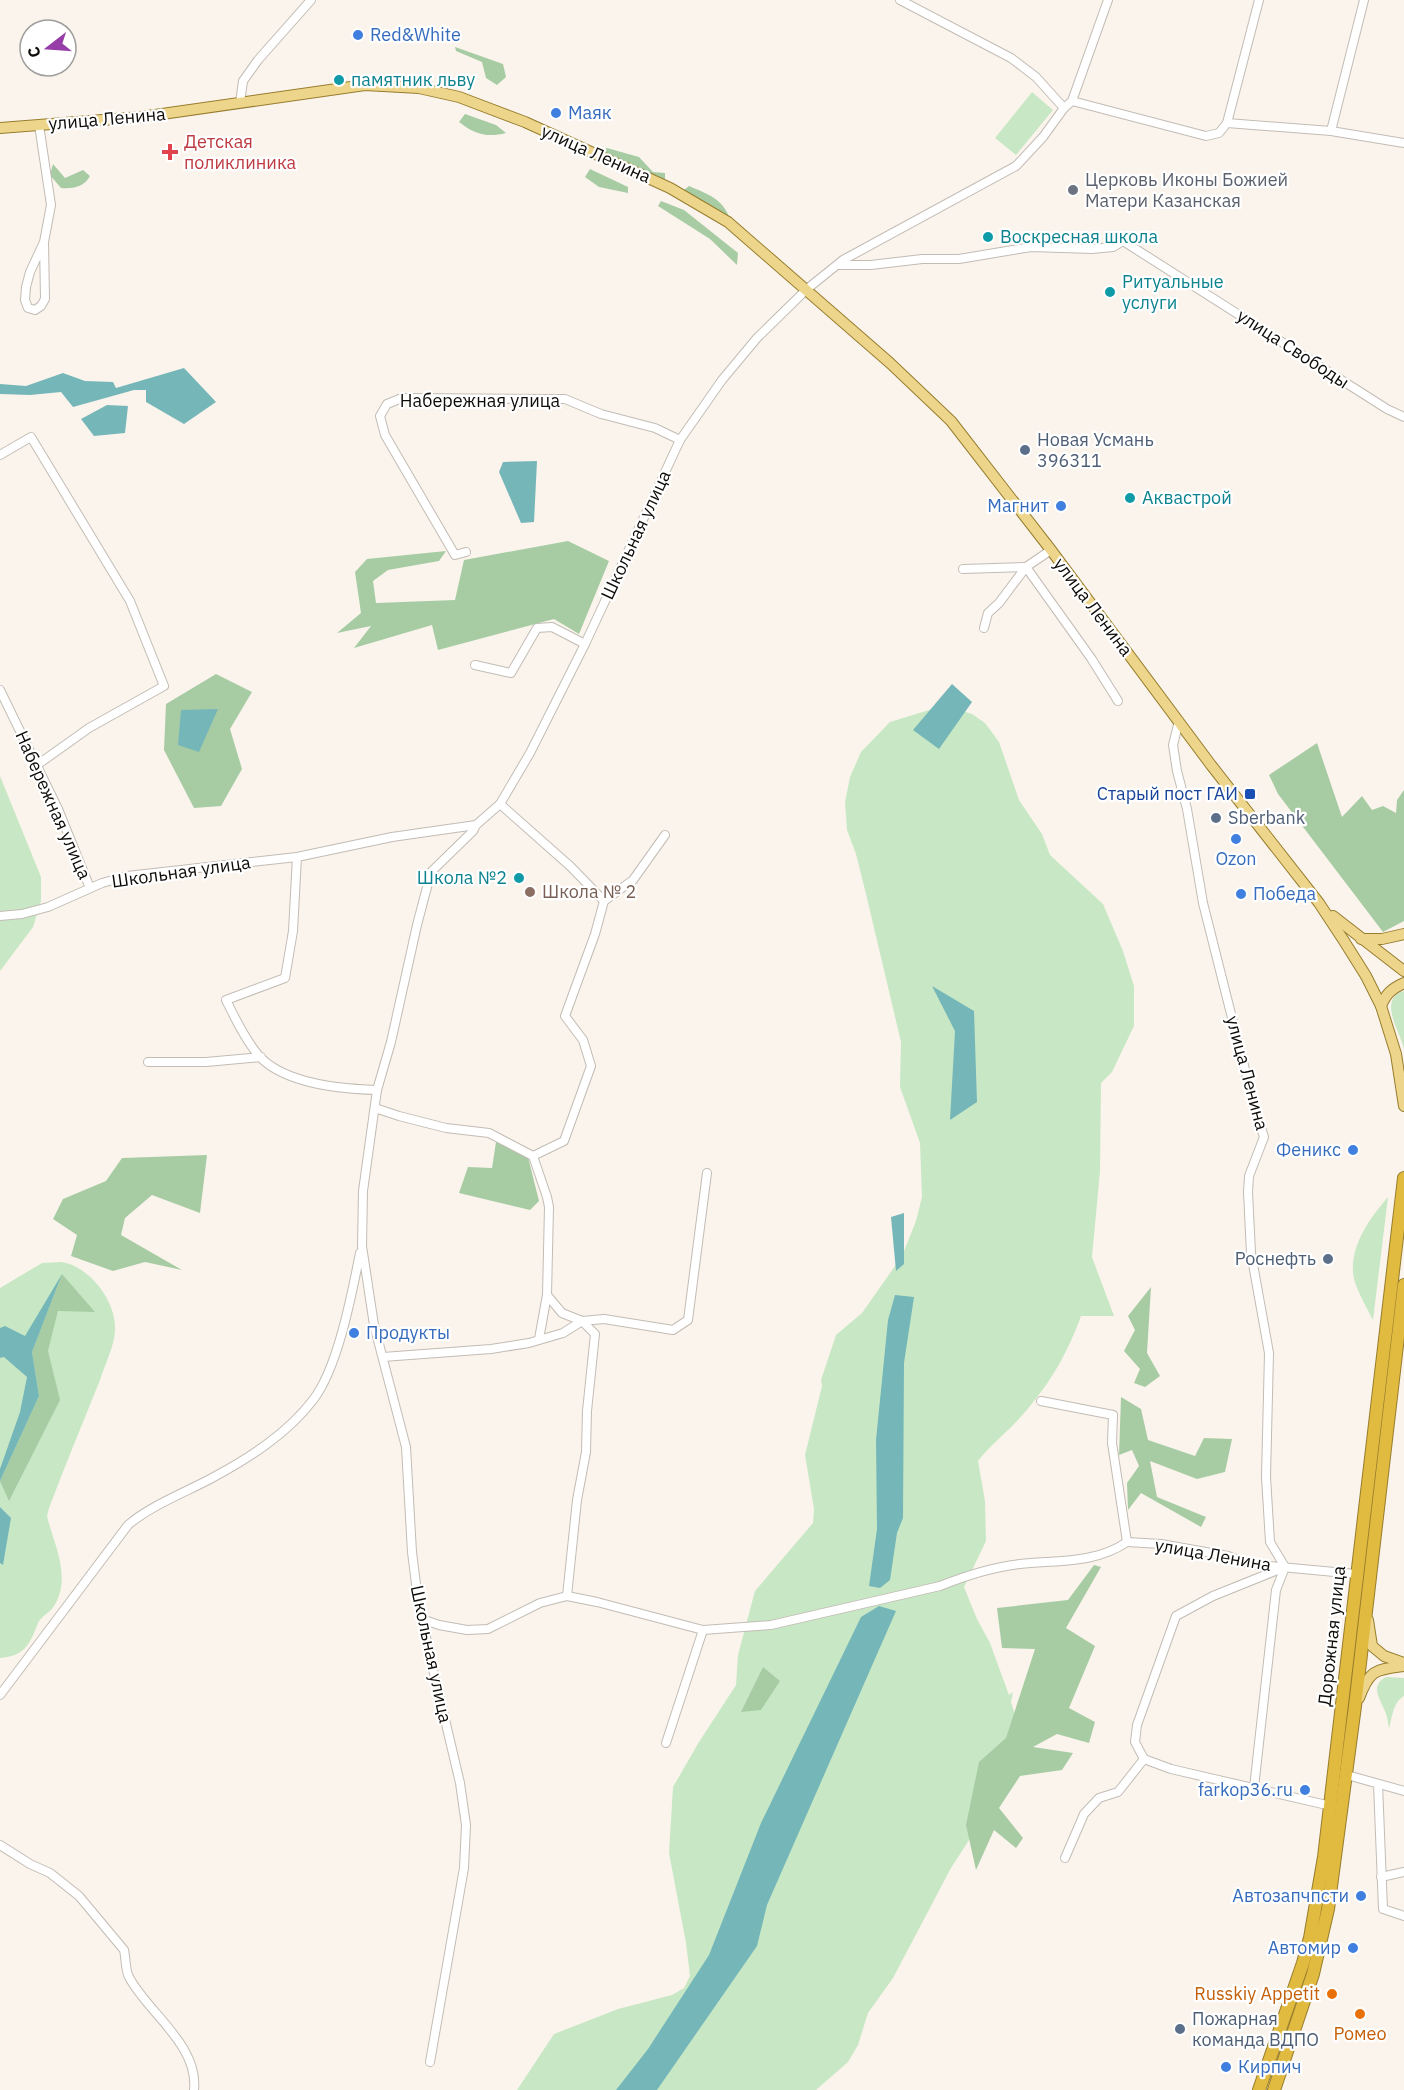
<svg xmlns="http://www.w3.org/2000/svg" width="1404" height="2090" viewBox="0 0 1404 2090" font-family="'IBM Plex Sans',sans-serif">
<rect width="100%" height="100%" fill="#fbf4ec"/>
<!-- green -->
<g fill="#c8e8c5">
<path d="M1032,92L1053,110L1016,155L995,138Z"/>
<path d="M939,707L953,708L972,714L985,723L999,742L1019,800L1042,834L1050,855L1103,904L1123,951L1134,986V1026L1112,1072L1101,1083L1100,1171L1092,1257L1114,1316H1081C1067,1354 1052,1380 1026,1411C1011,1429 992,1443 978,1461L985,1501L986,1541L964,1587L977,1619L990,1643L1009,1695L1013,1692L1011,1702L1016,1718L984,1808L969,1840L951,1868L893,1978L868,2013L858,2045L848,2062L816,2090H517L554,2034L618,2009L672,1995L684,1988L690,1976L686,1943L669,1853L673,1787L699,1742L736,1685L738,1655L755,1591L813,1523L814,1509L805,1455L822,1386L821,1380L836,1335L862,1313L902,1256L916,1221L922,1197L920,1143L900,1087L901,1042L866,894L856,854L847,830L845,802L850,777L861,752L890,722Z"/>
<path d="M0,776L41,877V901L33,927L0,971Z"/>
<path d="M1404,991V1049C1400,1031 1377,999 1404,991Z"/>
<path d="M1388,1197L1373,1320C1367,1308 1354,1286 1353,1273C1351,1244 1370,1218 1388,1197Z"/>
<path d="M60,1262C87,1264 115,1299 115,1327C116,1343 105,1364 100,1380C83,1423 65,1465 49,1508L47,1516C54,1545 72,1577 54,1606C50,1613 41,1616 38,1623C30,1644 25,1656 0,1658V1288L42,1263Z"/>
<path d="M1386,1677L1404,1678V1696C1393,1702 1392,1718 1389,1729C1388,1724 1388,1719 1386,1714C1382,1701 1368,1686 1386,1677Z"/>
</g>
<!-- forest -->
<g fill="#a7cca4">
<path d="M455,47L503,64L506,77L497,85L486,78L482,62L456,51Z"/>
<path d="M465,114L496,125L506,133C487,138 474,134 459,122Z"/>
<path d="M607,148L639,157L653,172L665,173V179L662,181L601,152Z"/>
<path d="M53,164L65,178L83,170L90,176C84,187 73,189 61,188L50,175Z"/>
<path d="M590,169L628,187V193L599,187L585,177Z"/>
<path d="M689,186C708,194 723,199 730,219L688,195L684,190Z"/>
<path d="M661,201L684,210L738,253L737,265L710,239L658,206Z"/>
<path d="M568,541L609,561L579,634L554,619L438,650L432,625L354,648L371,626L337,633L361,613L355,572L367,559L446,551L439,561L388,570L373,581L376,603L455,600L464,560Z"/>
<path d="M216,674L252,692L230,729L242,769L221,806L194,808L164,750L166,704Z"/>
<path d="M1317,743L1342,817L1362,796L1372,810L1383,806L1396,813L1397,800L1404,790V921L1383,932L1278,794L1269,775Z"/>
<path d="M496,1142L528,1157L539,1201L530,1210L459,1193L468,1167L492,1168Z"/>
<path d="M207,1155L200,1213L152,1195L125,1218L121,1235L182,1270L145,1262L113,1271L71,1256L77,1235L53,1219L63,1199L106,1181L122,1158Z"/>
<path d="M62,1274L95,1312L58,1311L48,1351L60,1400L9,1501L0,1481L39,1396L32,1352Z"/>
<path d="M1151,1287L1147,1353L1160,1376L1145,1387L1134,1383L1140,1369L1124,1351L1135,1330L1128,1316Z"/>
<path d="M1121,1397L1141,1409L1148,1440L1195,1456L1204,1438L1232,1439L1225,1472L1197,1479L1150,1461L1157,1497L1206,1517L1201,1527L1141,1493L1128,1510L1127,1483L1139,1466L1132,1450L1119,1455Z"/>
<path d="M1094,1565L1101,1567L1066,1628L1095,1646L1069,1708L1095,1722L1089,1743L1057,1734L1033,1747L1073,1753L1062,1770L1020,1776L999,1808L1023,1838L1016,1848L994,1830L976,1870L966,1825L979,1762L1006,1738L1035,1649L1002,1648L997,1608L1068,1600Z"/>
<path d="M763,1667L780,1681L761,1710L741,1712Z"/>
</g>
<!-- water -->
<g fill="#75b6b9">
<path d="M184,368L216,402L184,424L146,402V390H134L73,407L61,392L30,395L0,394V384L26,386L63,373L85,381L113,382L116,388Z"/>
<path d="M107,405L128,406L125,433L94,436L81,419Z"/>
<path d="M537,461L534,522L521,523L499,472L503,462Z"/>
<path d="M952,684L972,702L939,749L913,730Z"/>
<path d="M218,709L199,752L178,745L181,710Z"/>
<path d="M932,986L974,1011L977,1102L950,1120L955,1031Z"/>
<path d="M904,1213V1264L896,1271L891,1217Z"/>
<path d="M62,1274L32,1352L39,1396L0,1481V1469L20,1412L27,1377L4,1357L0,1358V1328L5,1326L25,1336Z"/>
<path d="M895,1295L914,1297L904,1363L903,1518L897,1533L890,1580L880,1588L869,1586L877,1529L876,1440L888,1320Z"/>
<path d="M0,1507L11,1518L3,1565L0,1563Z"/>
<path d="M879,1606L896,1611L767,1905L757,1946L657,2090H616L648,2049L709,1955L761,1823L861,1617Z"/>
</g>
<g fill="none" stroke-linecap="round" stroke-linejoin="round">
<defs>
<g id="minor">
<path d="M900,0L1011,58L1036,77L1064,108"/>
<path d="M1072,101L1206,136L1219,133L1227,123L1331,131L1404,143"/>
<path d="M240,103L243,81L258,60L311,0"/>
<path d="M1227,123L1259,0"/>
<path d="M39,125L51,205L44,242L30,272L26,287L25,300L28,308L35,310L41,306L45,299L44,242"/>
<path d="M1331,131L1364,0"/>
<path d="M839,265H871L922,259H959L1031,247L1092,249L1113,247L1123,241L1387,409L1404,417"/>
<path d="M0,455L31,437L130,601L164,686L89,728L37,765"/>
<path d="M1051,550L1026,567L1091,658L1118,701"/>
<path d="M466,552L455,555L385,435L380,416L387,404L402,398L565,399L601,414L655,428L680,440"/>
<path d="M963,569L1026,567L999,603L988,613L984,628"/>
<path d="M475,665L511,673L537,628L552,627L585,644"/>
<path d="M0,690L58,809L90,888"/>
<path d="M1179,721L1173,745L1177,771L1187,809L1203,903L1255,1109L1264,1137L1249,1176L1248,1192L1251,1253L1269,1353L1266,1477L1270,1542L1285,1567"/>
<path d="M500,804L570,866L604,901"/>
<path d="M665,835L633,880L604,901L595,934L565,1016L583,1040L591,1066L564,1141L533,1156L547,1197L549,1207L547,1295L562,1313L582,1321L604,1319L673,1330L688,1320L707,1173"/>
<path d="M297,857L293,931L285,978L226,1000C236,1020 245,1039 259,1056C285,1084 341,1089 377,1090"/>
<path d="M0,916L22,914L48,907L102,883L127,876L297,857L392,837L476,825"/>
<path d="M148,1062H206L261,1057"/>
<path d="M375,1108L399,1116L446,1128L489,1133L533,1156"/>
<path d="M539,1339L547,1295"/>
<path d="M383,1357L491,1349L529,1343L563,1333L582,1321L595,1334L587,1411L586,1452L577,1500L567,1596L597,1602L703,1630L771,1625L940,1586C965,1576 993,1567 1020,1564C1056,1560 1095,1564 1127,1542"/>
<path d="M1041,1401L1113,1415L1112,1443L1127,1542"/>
<path d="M1127,1542L1161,1544L1228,1556L1248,1564L1356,1574"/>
<path d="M1285,1567L1213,1596L1176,1616L1137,1725L1135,1742L1144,1759L1171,1769L1331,1806"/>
<path d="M422,1619L439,1625L467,1630L488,1629L540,1603L567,1596"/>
<path d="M0,1695L128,1525C150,1506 186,1492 212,1478C249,1458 287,1434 313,1400C338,1368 352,1293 360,1253"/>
<path d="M666,1743L703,1630"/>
<path d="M1347,1775L1404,1791"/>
<path d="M1378,1784L1383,1909L1404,1916"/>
<path d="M1254,1788L1276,1590L1285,1567"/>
<path d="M0,1845L30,1864L50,1873L79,1896L124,1950C126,1958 125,1970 129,1977C147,2012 199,2045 194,2090"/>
<path d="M1065,1858L1084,1814L1099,1798L1118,1792L1144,1759"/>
<path d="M1381,1877L1404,1872"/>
<path d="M430,2062L464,1868L466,1825L460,1783L429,1652L417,1592L412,1552L406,1447L374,1325L362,1246L363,1191L377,1090L391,1042L417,925L431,872L473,831L476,825L500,804L530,753L585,644L680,440L722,380L757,338L807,289L843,260L1016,166L1043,137L1064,108L1072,101L1108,0"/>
</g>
<g id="major">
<path d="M0,128L141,117L365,85L419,88L459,97L525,122L670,188L728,222L890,363L951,421L1051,550L1211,765L1319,903L1344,941L1366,976L1381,1006L1396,1054L1404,1106"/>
<path d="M1333,916L1404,971"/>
<path d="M1361,939H1382L1404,934"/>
<path d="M1381,1006C1386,994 1391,989 1404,983"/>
<path d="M1368,1620L1372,1646L1384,1656L1404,1663"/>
<path d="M1359,1698C1370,1669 1375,1670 1404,1666"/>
</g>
<g id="highway">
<path d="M1259,2090L1303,1963L1310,1938L1324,1857L1404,1178"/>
<path d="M1274,2090L1313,1974L1328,1909L1355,1706L1404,1285"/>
</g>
</defs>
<!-- minor casing -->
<use href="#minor" stroke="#c2bcb5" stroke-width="10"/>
<!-- major casing -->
<use href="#major" stroke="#977d2d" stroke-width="12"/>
<!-- highway casing -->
<use href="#highway" stroke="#977d2d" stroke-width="14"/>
<!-- minor -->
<use href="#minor" stroke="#fff" stroke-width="8"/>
<!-- major -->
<use href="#major" stroke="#edd68c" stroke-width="10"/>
<!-- highway -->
<use href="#highway" stroke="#e1ba40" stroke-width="12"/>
</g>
<!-- markers -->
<g fill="#3f7fe0" stroke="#fff" stroke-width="2">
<circle cx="358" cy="35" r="6"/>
<circle cx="556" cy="113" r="6"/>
<circle cx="1061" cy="506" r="6"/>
<circle cx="1236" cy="839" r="6"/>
<circle cx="1241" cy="894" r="6"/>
<circle cx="1353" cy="1150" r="6"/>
<circle cx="354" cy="1333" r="6"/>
<circle cx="1305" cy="1790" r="6"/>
<circle cx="1361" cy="1896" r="6"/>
<circle cx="1353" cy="1948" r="6"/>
<circle cx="1226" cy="2067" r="6"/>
</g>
<g fill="#0f9aa8" stroke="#fff" stroke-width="2">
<circle cx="339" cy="80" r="6"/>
<circle cx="988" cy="237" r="6"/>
<circle cx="1110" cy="292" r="6"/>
<circle cx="1130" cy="498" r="6"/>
<circle cx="519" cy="878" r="6"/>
</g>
<path fill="#e0444e" stroke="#fff" stroke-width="2" d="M167 143h6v6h6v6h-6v6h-6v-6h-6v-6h6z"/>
<circle fill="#6b7280" stroke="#fff" stroke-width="2" cx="1073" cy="190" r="6"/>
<g fill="#5c6f8a" stroke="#fff" stroke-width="2">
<circle cx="1025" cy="450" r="6"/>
<circle cx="1216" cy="818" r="6"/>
<circle cx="1328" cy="1259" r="6"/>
<circle cx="1180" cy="2029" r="6"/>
</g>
<rect fill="#1a4fb4" stroke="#fff" stroke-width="2" x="1244" y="788" width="12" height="12" rx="3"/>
<circle fill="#8d6e63" stroke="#fff" stroke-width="2" cx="530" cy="892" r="6"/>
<g fill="#e8710a" stroke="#fff" stroke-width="2">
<circle cx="1332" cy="1994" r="6"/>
<circle cx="1360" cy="2014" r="6"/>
</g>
<g text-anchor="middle" stroke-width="4.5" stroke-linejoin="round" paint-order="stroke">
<!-- shop labels -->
<g font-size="18" fill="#366cbe" stroke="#fff" text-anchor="start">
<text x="370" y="41">Red&amp;White</text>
<text x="568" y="119">Маяк</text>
<text x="1049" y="512" text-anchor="end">Магнит</text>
<text x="1236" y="865" text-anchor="middle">Ozon</text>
<text x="1253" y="900">Победа</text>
<text x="1341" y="1156" text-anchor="end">Феникс</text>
<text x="366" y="1339">Продукты</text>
<text x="1293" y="1796" text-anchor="end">farkop36.ru</text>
<text x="1349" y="1902" text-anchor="end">Автозапчпсти</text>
<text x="1341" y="1954" text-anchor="end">Автомир</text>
<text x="1238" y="2073">Кирпич</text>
</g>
<!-- culture labels -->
<g font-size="18" fill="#0d838f" stroke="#fff" text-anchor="start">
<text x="351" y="86">памятник льву</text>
<text x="1000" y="243">Воскресная школа</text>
<text x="1122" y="288">Ритуальные<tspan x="1122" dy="21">услуги</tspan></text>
<text x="1142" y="504">Аквастрой</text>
<text x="507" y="884" text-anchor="end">Школа №2</text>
</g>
<!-- street labels -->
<g font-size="18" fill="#0e0c09" stroke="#fff">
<text transform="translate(107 119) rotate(-5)" y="6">улица Ленина</text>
<text transform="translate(596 154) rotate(24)" y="6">улица Ленина</text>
<text transform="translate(1293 349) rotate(33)" y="6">улица Свободы</text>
<text x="480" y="407">Набережная улица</text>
<text transform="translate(636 535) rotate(-65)" y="6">Школьная улица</text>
<text transform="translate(1093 607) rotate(53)" y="6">улица Ленина</text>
<text transform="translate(53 805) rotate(66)" y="6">Набережная улица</text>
<text transform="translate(181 872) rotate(-8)" y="6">Школьная улица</text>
<text transform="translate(1247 1073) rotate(75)" y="6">улица Ленина</text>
<text transform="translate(1213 1555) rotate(10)" y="6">улица Ленина</text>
<text transform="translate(1332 1636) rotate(-84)" y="6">Дорожная улица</text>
<text transform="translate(431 1654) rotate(78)" y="6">Школьная улица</text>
</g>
<!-- health labels -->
<g font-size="18" fill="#be3a42" stroke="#fff" text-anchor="start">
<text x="184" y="148">Детская<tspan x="184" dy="21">поликлиника</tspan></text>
</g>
<!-- worship labels -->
<g font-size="18" fill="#5b616d" stroke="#fff" text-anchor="start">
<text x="1085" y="186">Церковь Иконы Божией<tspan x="1085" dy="21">Матери Казанская</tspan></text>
</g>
<!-- service labels -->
<g font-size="18" fill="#4e5e75" stroke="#fff" text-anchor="start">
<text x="1037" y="446">Новая Усмань<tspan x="1037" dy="21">396311</tspan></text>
<text x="1228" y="824">Sberbank</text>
<text x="1316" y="1265" text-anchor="end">Роснефть</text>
<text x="1192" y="2025">Пожарная<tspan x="1192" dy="21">команда ВДПО</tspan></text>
</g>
<!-- transit labels -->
<g font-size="18" fill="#164399" stroke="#fff" text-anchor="end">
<text x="1238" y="800">Старый пост ГАИ</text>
</g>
<!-- education labels -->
<g font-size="18" fill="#785e54" stroke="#fff" text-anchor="start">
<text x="542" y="898">Школа № 2</text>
</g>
<!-- food labels -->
<g font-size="18" fill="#c56008" stroke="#fff" text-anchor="end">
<text x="1320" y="2000">Russkiy Appetit</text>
<text x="1360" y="2040" text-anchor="middle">Ромео</text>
</g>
</g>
<!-- north arrow -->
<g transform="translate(48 48) rotate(253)"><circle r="28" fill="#ffffff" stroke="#9f9e9d" stroke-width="1.5"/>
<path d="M0-4.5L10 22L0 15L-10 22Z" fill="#963da8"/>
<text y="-9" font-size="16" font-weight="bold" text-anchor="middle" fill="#0e0c09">С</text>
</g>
</svg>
